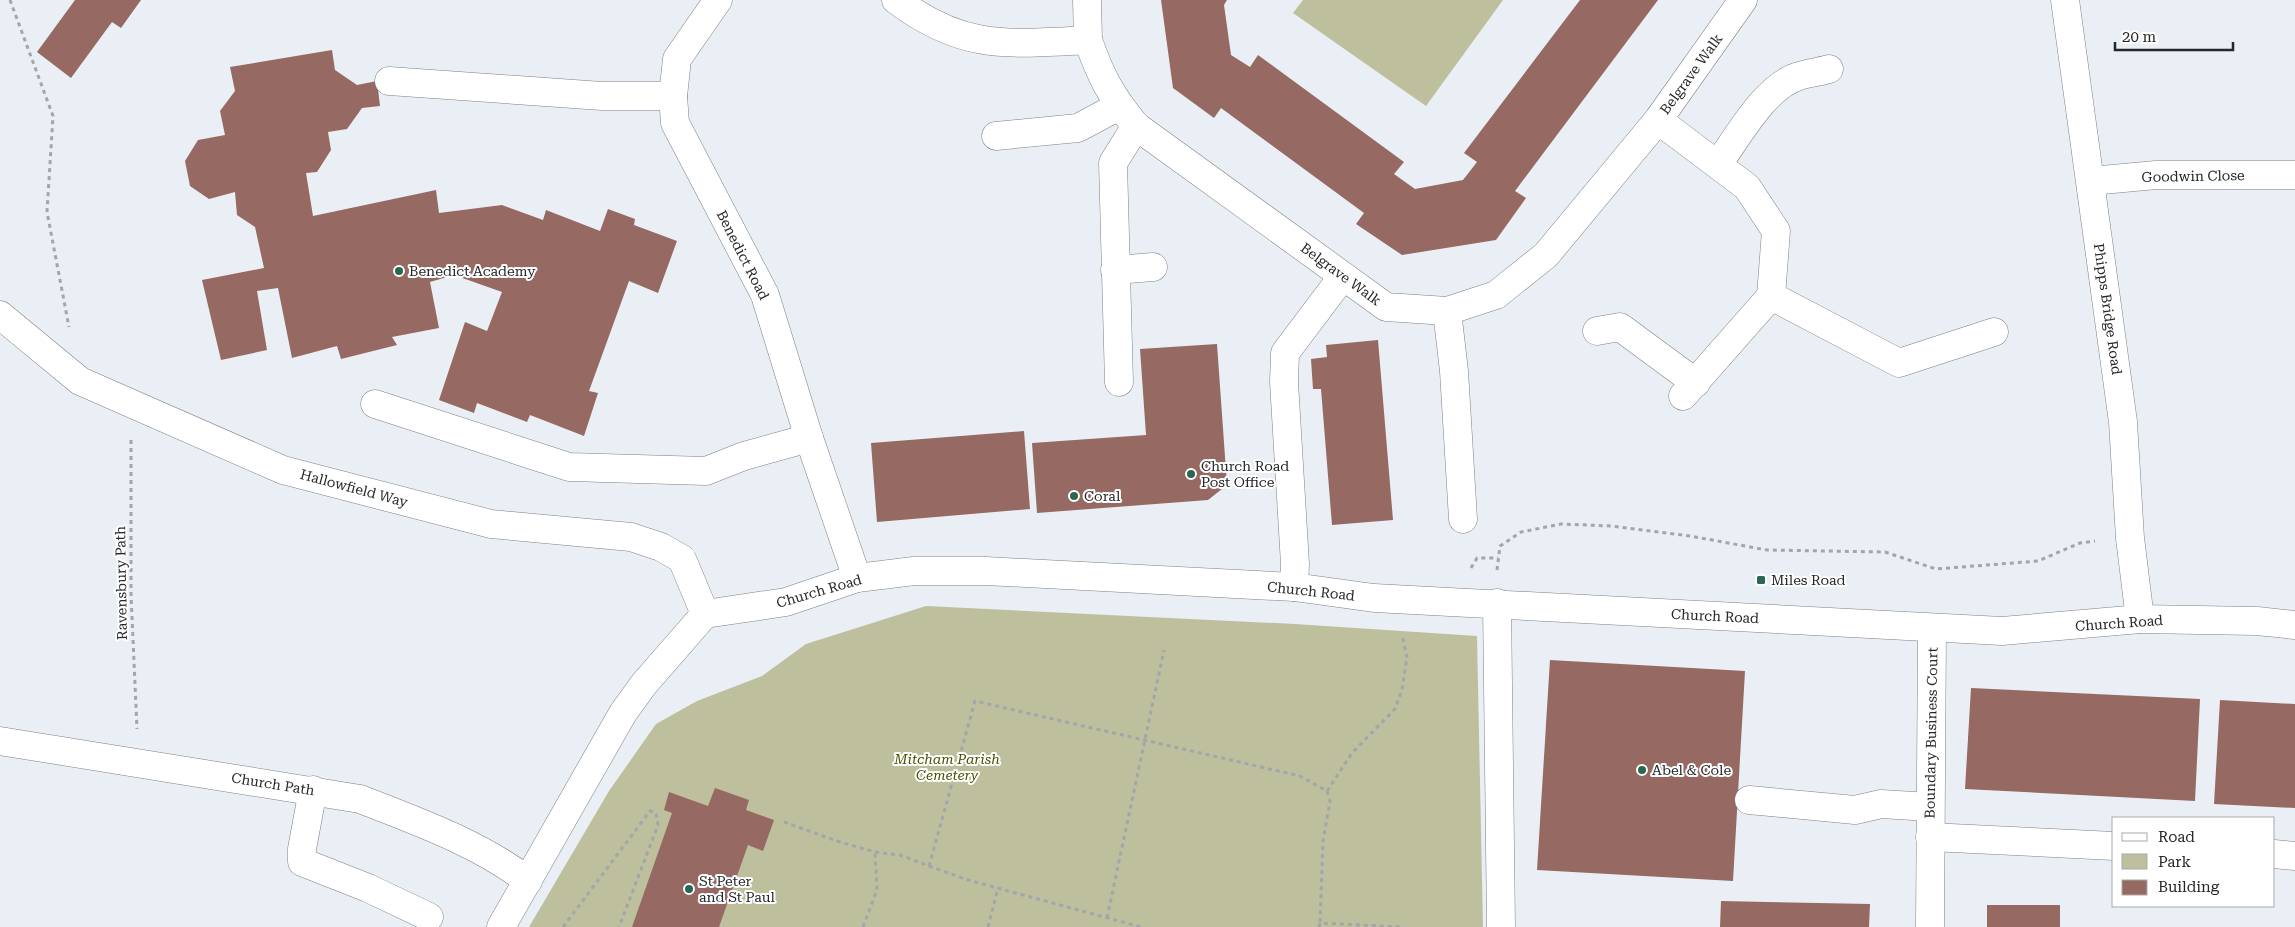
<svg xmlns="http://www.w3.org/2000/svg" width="2295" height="927" viewBox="0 0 2295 927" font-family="'Roboto Serif',serif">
<rect width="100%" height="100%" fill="#eaeff6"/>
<!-- green -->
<g fill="#bdbf9d">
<path d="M1303,0H1503L1426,106L1293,13Z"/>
<path d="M926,606L1295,624L1477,636L1483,927H529L609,791L656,724L697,701L762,676L806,644Z"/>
</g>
<!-- building -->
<g fill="#966962">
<path d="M75,0H141L121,28L112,22L71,78L37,52Z"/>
<path d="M1161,0H1227L1224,5L1231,55L1250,67L1258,55L1404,162L1394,174L1415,189L1463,180L1477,162L1464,153L1580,0H1658L1515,191L1526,198L1496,240L1402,255L1356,224L1364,213L1221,108L1214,118L1173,88Z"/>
<path d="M332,50L335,70L357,85L377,81L380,106L362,108L347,129L328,132L331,150L317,172L306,173L313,216L436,190L439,213L502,205L543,220L546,210L600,231L608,209L635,219L634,225L677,241L658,293L629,281L589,391L598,393L584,436L530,415L527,422L477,403L474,413L439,400L465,322L487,331L502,292L454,275L430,282L439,328L392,337L397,345L341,359L337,346L292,358L278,288L257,291L267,350L221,360L202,280L264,268L255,227L237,215L235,192L209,199L190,186L185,161L198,140L225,135L220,111L235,91L230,67Z"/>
<path d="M1378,340L1393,520L1332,525L1321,389H1313L1311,359L1327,357L1326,345Z"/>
<path d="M1217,344L1227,485L1208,500L1037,513L1032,443L1146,435L1140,349Z"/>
<path d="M1024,431L1030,509L877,522L871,443Z"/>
<path d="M1550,660L1745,671L1733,881L1537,870Z"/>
<path d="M1971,688L2200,699L2195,801L1965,789Z"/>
<path d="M2220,700L2295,704V808L2214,804Z"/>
<path d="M715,788L749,800L746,810L774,820L763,851L748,845L719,927H632L672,813L664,810L669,792L708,806Z"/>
<path d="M1721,901L1870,904L1869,927H1720Z"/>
<rect x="1987" y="905" width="73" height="22"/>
</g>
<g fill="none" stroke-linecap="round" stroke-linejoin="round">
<defs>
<g id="minor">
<path d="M718,0L677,59L673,96L675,123L765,295L809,438L857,578"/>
<path d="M896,0C964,51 1008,44 1088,40C1101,77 1111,96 1136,126L1386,307L1447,311L1496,295L1546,255L1658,120L1743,0"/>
<path d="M1087,0L1088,40"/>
<path d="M2065,0L2123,422L2130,538L2140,619"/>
<path d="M389,81L602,96H673"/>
<path d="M1658,120L1747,187L1776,231L1771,296"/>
<path d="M996,136L1078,128L1119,106"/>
<path d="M1718,164C1738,137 1765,86 1799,76C1808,73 1819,72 1829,69"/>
<path d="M2091,181L2156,175H2295"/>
<path d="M1115,270L1153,267"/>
<path d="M1447,311L1454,371L1463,519"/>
<path d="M0,315L80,381L283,470L491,524L631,537L661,547L682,559L705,614"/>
<path d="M1597,331L1620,327L1696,383"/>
<path d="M1119,382L1113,163L1136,126"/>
<path d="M1683,396L1771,296L1899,363L1994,332"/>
<path d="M375,404L569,467L706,471L744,456L809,438"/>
<path d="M1294,587L1295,564L1284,382L1285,353L1343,276"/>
<path d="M1497,603L1501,927"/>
<path d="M0,741L360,799C416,821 481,844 528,881"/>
<path d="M313,790L302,849V862L368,888L429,917"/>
<path d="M1749,800L1855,810L1881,804L1930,807"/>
<path d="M1930,837L2114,846"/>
<path d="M2274,854L2295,856"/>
<path d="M501,927L623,713L644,684L705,614L786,602L857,578L914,571H986L1294,587L1374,598L2002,631L2140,619L2257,621L2295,625"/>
<path d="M1930,927L1932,628"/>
</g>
</defs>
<!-- minor casing -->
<use href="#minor" stroke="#7c8086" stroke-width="29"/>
<!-- path -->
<g stroke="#a2a6ab" stroke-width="3" stroke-dasharray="4 4" stroke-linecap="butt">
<path d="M10,0L53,116L47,212L69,327"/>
<path d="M131,440V594L137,729"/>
<path d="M1471,568L1477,558H1498"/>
<path d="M1497,570L1500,546L1521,532L1561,524L1611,526L1690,536L1767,550L1885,552L1936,569L2038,561L2080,543L2095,541"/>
<path d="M1327,791L1352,753L1395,709L1402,690L1407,657L1402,635"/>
<path d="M784,822L837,841L875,852L900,855L929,866L975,701L1300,776L1327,791L1330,801L1323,841L1320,923"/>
<path d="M929,866L968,880L1141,927"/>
<path d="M1107,918L1164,650"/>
<path d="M563,927L650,811L656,813L658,825L619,927"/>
<path d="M863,927L877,890L875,853"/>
<path d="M988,927L998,888"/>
<path d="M1319,927L1320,923L1400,927"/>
</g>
<!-- minor -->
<use href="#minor" stroke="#fff" stroke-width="28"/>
</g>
<!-- markers -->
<g fill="#2a6753" stroke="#fff" stroke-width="2">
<circle cx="399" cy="271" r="5"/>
<circle cx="1191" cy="474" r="5"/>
<circle cx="1074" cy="496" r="5"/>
<rect x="1756" y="575" width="10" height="10" rx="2.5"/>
<circle cx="1642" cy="770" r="5"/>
<circle cx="689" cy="889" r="5"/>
</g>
<g text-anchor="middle" stroke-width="4" stroke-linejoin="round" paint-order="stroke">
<!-- street labels -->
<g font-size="14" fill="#252729" stroke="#fff">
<text transform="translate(1691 74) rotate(-54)" y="5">Belgrave Walk</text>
<text transform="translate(2193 176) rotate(-1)" y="5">Goodwin Close</text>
<text transform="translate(743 255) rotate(63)" y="5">Benedict Road</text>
<text transform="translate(1341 274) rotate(36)" y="5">Belgrave Walk</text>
<text transform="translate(2108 309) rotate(82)" y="5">Phipps Bridge Road</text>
<text transform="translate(354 488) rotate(15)" y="5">Hallowfield Way</text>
<text transform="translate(121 583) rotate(-91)" y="5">Ravensbury Path</text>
<text transform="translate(819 591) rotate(-16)" y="5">Church Road</text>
<text transform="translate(1311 591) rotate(6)" y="5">Church Road</text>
<text transform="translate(1715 616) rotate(3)" y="5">Church Road</text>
<text transform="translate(2119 623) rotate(-4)" y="5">Church Road</text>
<text transform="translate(1931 733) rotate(-89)" y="5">Boundary Business Court</text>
<text transform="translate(273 784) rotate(9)" y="5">Church Path</text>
</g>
<!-- poi labels -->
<g font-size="14" fill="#252729" stroke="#fff" text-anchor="start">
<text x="409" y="276">Benedict Academy</text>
<text x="1201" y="471">Church Road<tspan x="1201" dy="16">Post Office</tspan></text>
<text x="1084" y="501">Coral</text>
<text x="1771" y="585">Miles Road</text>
<text x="1652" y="775">Abel &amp; Cole</text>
<text x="699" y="886">St Peter<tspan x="699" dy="16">and St Paul</tspan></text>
</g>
<!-- park labels -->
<g font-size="14" font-style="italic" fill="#4e4f02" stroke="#fff">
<text x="947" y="764">Mitcham Parish<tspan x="947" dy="16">Cemetery</tspan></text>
</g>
</g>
<!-- legend -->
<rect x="2112" y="817" width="162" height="90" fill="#ffffff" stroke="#a8a9a9"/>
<rect x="2122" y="833" width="25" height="8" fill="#ffffff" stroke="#a8a9a9"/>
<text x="2158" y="842" font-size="15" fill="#252729">Road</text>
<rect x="2122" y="854" width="25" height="15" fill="#bdbf9d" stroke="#a8a9a9"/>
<text x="2158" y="867" font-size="15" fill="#252729">Park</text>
<rect x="2122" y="880" width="25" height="15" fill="#966962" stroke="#a8a9a9"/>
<text x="2158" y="892" font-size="15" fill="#252729">Building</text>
<!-- scale -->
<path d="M2115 42v8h118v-8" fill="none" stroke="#252729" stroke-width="2.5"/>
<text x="2122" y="42" font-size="15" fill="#252729" stroke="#ffffff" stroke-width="4" paint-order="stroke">20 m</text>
</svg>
